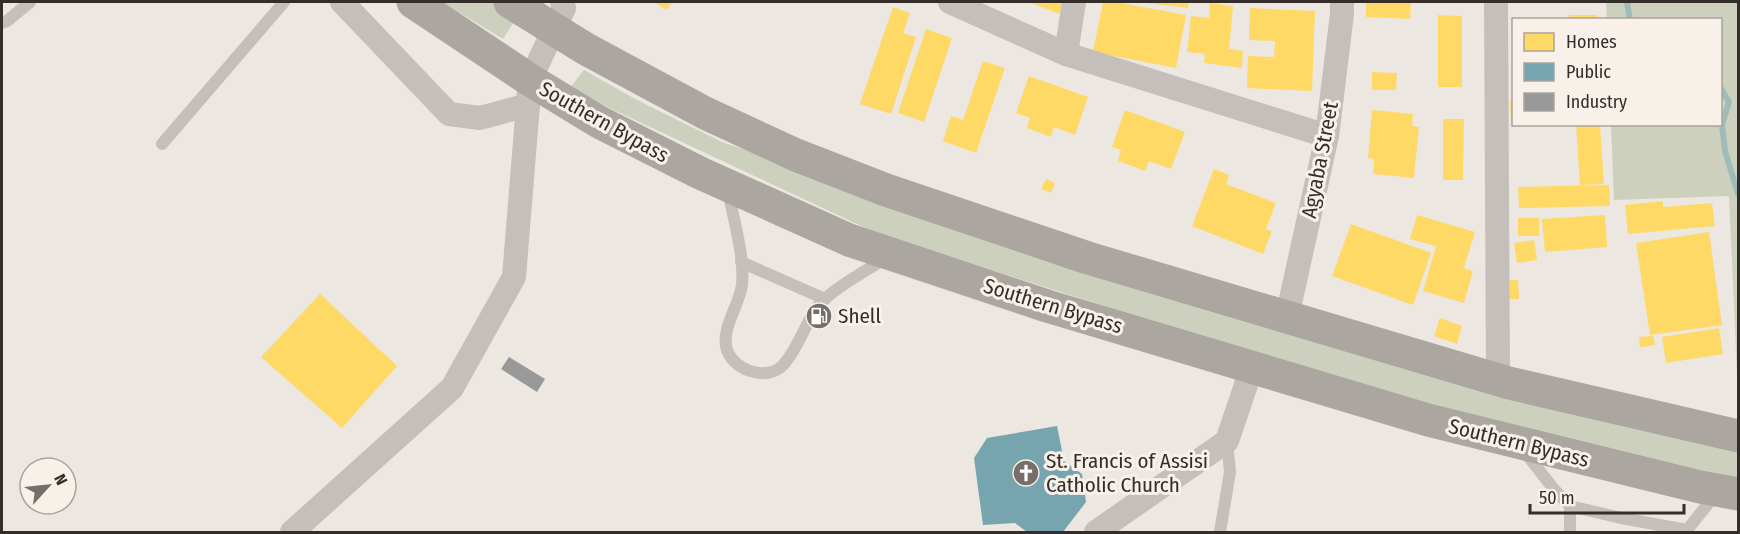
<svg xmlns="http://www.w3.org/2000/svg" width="1740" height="534" viewBox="0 0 1740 534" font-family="'Fira Sans Condensed',sans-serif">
<rect width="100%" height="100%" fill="#ece7e1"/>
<!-- green -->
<g fill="#cdd0bc">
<path d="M442,2H494L517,17L503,39Z"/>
<path d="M1606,2H1738V395L1729,196L1614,200L1611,125L1720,124V20L1607,19Z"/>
<path d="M584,70L637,100L722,142L794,166L1738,439V479L1696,471L1454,412L1195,335L876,233L569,89Z"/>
</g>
<!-- homes -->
<g fill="#ffd966">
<path d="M654,2H673L666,10Z"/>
<path d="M1029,2H1064L1059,14Z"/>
<path d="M1103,2H1116L1186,15L1176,68L1093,52Z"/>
<path d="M1146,2H1189L1188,8L1146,3Z"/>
<path d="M1366,2H1411L1410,19L1366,17Z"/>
<path d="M1210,3L1233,6L1229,49L1243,51L1242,68L1204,63L1205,54L1187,52L1191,16L1209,18Z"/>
<path d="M893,7L910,13L903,33L916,37L891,114L860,104Z"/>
<path d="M1250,8L1315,11L1312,91L1247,88L1248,56L1274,57L1275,41L1249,40Z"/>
<path d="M1438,15L1462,16V87H1438Z"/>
<path d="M1569,15H1597L1598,20H1569Z"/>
<path d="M926,29L952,38L924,122L898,113Z"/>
<path d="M983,61L1005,68L976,153L943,141L951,116L963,120Z"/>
<path d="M1372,72L1397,73L1396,90H1372Z"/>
<path d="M1029,76L1088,97L1075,135L1054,127L1051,137L1027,128L1030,118L1016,113Z"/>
<path d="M1510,101H1514V123H1511Z"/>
<path d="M1125,110L1185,132L1171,169L1149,161L1145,171L1118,161L1121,150L1112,147Z"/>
<path d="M1372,110L1413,114L1412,126L1419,127L1414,178L1373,174L1374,159L1368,158Z"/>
<path d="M1443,119H1464L1463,180H1443Z"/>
<path d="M1576,124H1600L1604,184L1580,185Z"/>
<path d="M1214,169L1229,175L1226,184L1276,203L1266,229L1272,231L1263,254L1192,226Z"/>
<path d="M1046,179L1055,183L1051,193L1041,189Z"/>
<path d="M1609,185L1610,206L1519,208L1518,187Z"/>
<path d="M1663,201V207L1712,203L1715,226L1628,234L1625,205Z"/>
<path d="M1417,215L1475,232L1464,268L1473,271L1464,303L1423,291L1436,246L1410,239Z"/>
<path d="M1605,215L1607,247L1545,252L1542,219Z"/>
<rect x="1518" y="218" width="21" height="18"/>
<path d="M1351,224L1431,253L1413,305L1332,276Z"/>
<path d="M1709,232L1722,325L1650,335L1636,243Z"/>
<path d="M1534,240L1537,260L1517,263L1514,243Z"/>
<path d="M1501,280H1518L1519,299H1502Z"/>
<path d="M320,294L397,366L342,428L261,357Z"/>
<path d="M1440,318L1462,326L1457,344L1434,336Z"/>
<path d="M1719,328L1723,354L1666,363L1662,337Z"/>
<path d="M1653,336L1655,345L1640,347L1639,337Z"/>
</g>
<!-- public -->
<path fill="#76a5af" d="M1057,426L1064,461L1082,474L1086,502L1063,532H1027L1015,523L983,525L974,458L987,438Z"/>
<!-- industry -->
<path fill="#999" d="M509,357L545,379L537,392L501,369Z"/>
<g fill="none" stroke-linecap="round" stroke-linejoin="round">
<!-- stream -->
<g stroke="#9fbcbb" stroke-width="6">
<path d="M1627,2L1630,20"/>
<path d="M1720,87L1729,102L1722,125L1725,151L1738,194"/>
</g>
<!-- lane -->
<g stroke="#c5bfbb" stroke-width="12">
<path d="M2,23L7,21L30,2"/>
<path d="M162,144L284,2"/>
<path d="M728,190C733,218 745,257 742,285C739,306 723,325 726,346C730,370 768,383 784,364C799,347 805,323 819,305C832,289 868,270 887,257"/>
<path d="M741,262L825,299"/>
<path d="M1524,451L1553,488L1570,506L1621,518L1687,530L1716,494"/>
<path d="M1220,532L1230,472L1227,441"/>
<path d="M1570,532V506"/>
</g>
<!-- street -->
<g stroke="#c5bfbb" stroke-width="24">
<path d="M342,2L449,114L480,118L528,105"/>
<path d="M950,2L1066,54L1327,136"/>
<path d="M1496,2L1498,379"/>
<path d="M1066,54L1074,2"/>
<path d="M1287,317L1327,136L1342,14V2"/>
<path d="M292,532L452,388L514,277L530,80L564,8L562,2"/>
<path d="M1096,532L1227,441L1252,367"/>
</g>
<!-- highway -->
<g stroke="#aba6a0" stroke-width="33">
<path d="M413,2L530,80L599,122L700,173L849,240L1047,306L1428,420L1700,487L1738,494"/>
<path d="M510,2L586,49L705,113L796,155L886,190L1088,258L1509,383L1738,436"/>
</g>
</g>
<!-- icons -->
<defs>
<symbol id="fuel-disc" viewBox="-11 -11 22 22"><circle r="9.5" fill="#756e69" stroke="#f8f1e9"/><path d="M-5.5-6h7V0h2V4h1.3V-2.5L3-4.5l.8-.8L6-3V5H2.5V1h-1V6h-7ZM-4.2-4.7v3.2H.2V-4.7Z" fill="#fff"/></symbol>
<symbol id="church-disc" viewBox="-11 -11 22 22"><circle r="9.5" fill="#756e69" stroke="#f8f1e9"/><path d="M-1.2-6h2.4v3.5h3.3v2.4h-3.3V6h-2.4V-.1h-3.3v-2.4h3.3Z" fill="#fff"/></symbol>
</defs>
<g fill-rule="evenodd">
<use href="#fuel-disc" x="804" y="301" width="30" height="30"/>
<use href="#church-disc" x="1011" y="458" width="30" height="30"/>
</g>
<g text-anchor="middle" stroke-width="6" stroke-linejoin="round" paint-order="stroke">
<!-- street labels -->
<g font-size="21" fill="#352d29" stroke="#f8f1e9">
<text transform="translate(604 122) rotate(29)" y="7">Southern Bypass</text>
<text transform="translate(1320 160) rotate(-79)" y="7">Agyaba Street</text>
<text transform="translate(1053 306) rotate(17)" y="7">Southern Bypass</text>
<text transform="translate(1519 443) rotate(14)" y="7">Southern Bypass</text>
</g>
<!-- poi labels -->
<g font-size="21" fill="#352d29" stroke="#f8f1e9" text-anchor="start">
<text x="838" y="323">Shell</text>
<text x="1046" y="468">St. Francis of Assisi<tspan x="1046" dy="24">Catholic Church</tspan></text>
</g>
</g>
<!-- border -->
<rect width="1740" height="534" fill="none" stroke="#352d29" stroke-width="6"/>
<!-- legend -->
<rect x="1512" y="18" width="210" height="108" fill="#f8f1e9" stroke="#aaa39c" stroke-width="1.5"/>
<rect x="1524" y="33" width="30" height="18" fill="#ffd966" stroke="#aaa39c" stroke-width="1.5"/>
<text x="1566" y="48" font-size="18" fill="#352d29">Homes</text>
<rect x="1524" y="63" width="30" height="18" fill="#76a5af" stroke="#aaa39c" stroke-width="1.5"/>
<text x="1566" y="78" font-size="18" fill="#352d29">Public</text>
<rect x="1524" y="93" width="30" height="18" fill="#999999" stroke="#aaa39c" stroke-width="1.5"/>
<text x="1566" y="108" font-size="18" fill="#352d29">Industry</text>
<!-- north arrow -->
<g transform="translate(48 486) rotate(63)"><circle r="28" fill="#f8f1e9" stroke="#aaa39c" stroke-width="1.5"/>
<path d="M0-4.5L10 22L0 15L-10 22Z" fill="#756e69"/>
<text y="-9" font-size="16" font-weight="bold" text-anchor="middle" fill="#352d29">N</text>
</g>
<!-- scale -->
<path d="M1530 504v9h154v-9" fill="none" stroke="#352d29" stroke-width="3"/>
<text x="1539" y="504" font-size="18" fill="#352d29" stroke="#f8f1e9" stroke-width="4.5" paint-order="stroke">50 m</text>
</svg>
